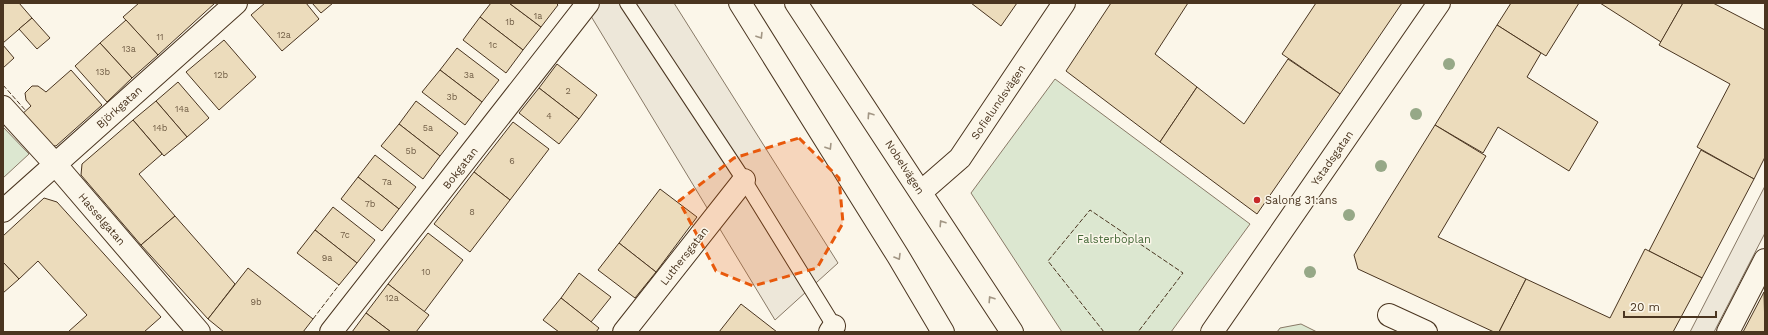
<svg xmlns="http://www.w3.org/2000/svg" width="1768" height="335" viewBox="0 0 1768 335" font-family="'Work Sans',sans-serif">
<rect width="100%" height="100%" fill="#fbf6e9"/>
<!-- green -->
<g fill="#dce7d0" stroke="#887966">
<path d="M1055,79L1250,224L1171,332H1062L971,193Z"/>
<path d="M3,127L29,154L3,178Z"/>
<path d="M1301,324L1317,332H1277L1280,328Z"/>
</g>
<!-- parking -->
<g fill="#ede7d9" stroke="#887966">
<path d="M583,3H674L838,263L775,320Z"/>
<path d="M1765,186V233L1714,332H1690Z"/>
</g>
<!-- building -->
<g fill="#ecdcbc" stroke="#4a3520">
<path d="M5,3H19L32,18L3,43V5Z"/>
<path d="M139,3H215L158,55L123,17Z"/>
<path d="M265,3H306L319,19L282,51L251,15Z"/>
<path d="M312,3H333L321,13Z"/>
<path d="M491,3H509L541,27L523,50L480,17Z"/>
<path d="M509,3H556L558,5L541,27Z"/>
<path d="M971,3H1017L1001,26Z"/>
<path d="M1111,3H1188L1155,54L1197,87L1160,142L1066,71Z"/>
<path d="M1316,3H1402L1340,94L1282,54Z"/>
<path d="M1511,3H1579L1546,56L1497,25Z"/>
<path d="M1600,3H1683L1661,42Z"/>
<path d="M1683,3H1713L1765,30V157L1754,179L1697,147L1730,84L1659,45Z"/>
<path d="M480,17L523,50L506,73L463,40Z"/>
<path d="M32,18L50,38L37,49L19,29Z"/>
<path d="M126,20L158,55L132,78L100,43Z"/>
<path d="M1497,25L1541,53L1527,77L1598,122L1569,171L1498,127L1483,153L1435,125Z"/>
<path d="M224,40L256,77L219,110L186,72Z"/>
<path d="M100,43L132,78L107,102L75,66Z"/>
<path d="M3,45L14,58L3,68Z"/>
<path d="M457,48L499,80L482,102L440,70Z"/>
<path d="M1288,59L1340,94L1257,214L1160,142L1197,87L1244,124Z"/>
<path d="M557,64L597,95L579,119L539,88Z"/>
<path d="M71,70L102,105L56,146L47,145L20,116L31,106L26,100L25,93L32,86H38L46,92Z"/>
<path d="M440,70L482,102L465,125L422,92Z"/>
<path d="M178,82L209,118L187,137L156,101Z"/>
<path d="M539,88L579,119L559,144L519,113Z"/>
<path d="M156,101L187,137L164,156L133,120Z"/>
<path d="M416,101L458,133L440,156L399,124Z"/>
<path d="M133,120L162,154L139,174L175,216L141,245L81,175L82,164Z"/>
<path d="M513,122L549,149L510,200L474,172Z"/>
<path d="M399,124L440,156L423,179L381,146Z"/>
<path d="M1435,125L1486,156L1438,237L1526,279L1499,332H1494L1358,269L1354,255Z"/>
<path d="M1701,150L1754,179L1702,278L1649,251Z"/>
<path d="M375,155L416,187L399,209L358,177Z"/>
<path d="M474,172L510,200L470,252L434,224Z"/>
<path d="M358,177L399,209L382,231L341,199Z"/>
<path d="M660,189L697,217L656,272L619,243Z"/>
<path d="M44,198L57,202L161,317L144,332H68L87,315L38,261L19,279L3,262V236Z"/>
<path d="M333,207L375,240L357,263L315,230Z"/>
<path d="M175,216L235,284L208,319L141,245Z"/>
<path d="M315,230L357,263L339,285L297,253Z"/>
<path d="M428,233L463,260L424,312L388,284Z"/>
<path d="M619,243L656,272L635,298L598,270Z"/>
<path d="M1645,249L1702,278L1673,332H1499L1526,279L1610,318Z"/>
<path d="M3,262L19,279L3,293Z"/>
<path d="M248,268L313,319L303,332H224L208,319Z"/>
<path d="M579,273L611,297L591,322L561,298Z"/>
<path d="M388,284L429,315L416,332H391L366,313Z"/>
<path d="M1764,292L1765,332H1743Z"/>
<path d="M561,298L599,328L596,332H559L543,320Z"/>
<path d="M741,304L777,332H719Z"/>
<path d="M366,313L391,332H352Z"/>
</g>
<g fill="none" stroke-linecap="round" stroke-linejoin="round">
<defs>
<path id="lane" d="M627,3L744,180L834,326"/>
<g id="street">
<path d="M3,107L55,164L199,332"/>
<path d="M921,192L960,158L1064,3"/>
<path d="M3,211L236,3"/>
<path d="M1389,315L1426,332"/>
<path d="M331,332L588,3"/>
<path d="M624,332L744,180"/>
<path d="M830,332L834,326"/>
<path d="M1212,332L1439,3"/>
<path d="M1728,332L1765,260"/>
</g>
<g id="secondary">
<path d="M740,3L898,256L943,332"/>
<path d="M796,3L1012,332"/>
</g>
</defs>
<!-- lane casing -->
<use href="#lane" stroke="#4a3520" stroke-width="16"/>
<!-- street casing -->
<use href="#street" stroke="#4a3520" stroke-width="24"/>
<!-- secondary casing -->
<use href="#secondary" stroke="#4a3520" stroke-width="24"/>
<!-- lane -->
<use href="#lane" stroke="#fbf6e9" stroke-width="14"/>
<!-- street -->
<use href="#street" stroke="#fbf6e9" stroke-width="22"/>
<!-- secondary -->
<use href="#secondary" stroke="#fbf6e9" stroke-width="22"/>
<!-- fence -->
<g stroke="#4a3520" stroke-width="1" stroke-dasharray="5 2" stroke-linecap="butt">
<path d="M3,85L26,111"/>
<path d="M313,319L339,285"/>
<path d="M1104,332L1048,261L1090,210L1183,273L1138,332"/>
</g>
</g>
<!-- trees -->
<g fill="#96a887">
<circle cx="1449" cy="64" r="6"/>
<circle cx="1416" cy="114" r="6"/>
<circle cx="1381" cy="166" r="6"/>
<circle cx="1349" cy="215" r="6"/>
<circle cx="1310" cy="272" r="6"/>
</g>
<!-- one-way arrows -->
<defs><path id="oneway-chevron" d="M-2-3.5L2.5 0L-2 3.5" fill="none" stroke-width="1.6" stroke-linecap="round" stroke-linejoin="round"/></defs>
<g stroke="#a29684">
<use href="#oneway-chevron" transform="translate(760 36) rotate(58)"/>
<use href="#oneway-chevron" transform="translate(870 115) rotate(-124)"/>
<use href="#oneway-chevron" transform="translate(829 147) rotate(58)"/>
<use href="#oneway-chevron" transform="translate(942 223) rotate(-123)"/>
<use href="#oneway-chevron" transform="translate(898 257) rotate(59)"/>
<use href="#oneway-chevron" transform="translate(991 299) rotate(-123)"/>
</g>
<!-- marked area -->
<path fill="#e8590c" fill-opacity="0.2" stroke="#e8590c" stroke-width="3" stroke-dasharray="8 5" stroke-linejoin="round" d="M799,138L839,178L843,223L817,268L753,286L716,271L679,201L734,158Z"/>
<!-- markers -->
<circle fill="#c62828" stroke="#fbf6e9" stroke-width="1.5" cx="1257" cy="200" r="4"/>
<g text-anchor="middle" stroke-width="3" stroke-linejoin="round" paint-order="stroke">
<!-- number labels -->
<g font-size="9" fill="#725f47">
<text x="538" y="19">1a</text>
<text x="510" y="25">1b</text>
<text x="284" y="38">12a</text>
<text x="160" y="40">11</text>
<text x="493" y="48">1c</text>
<text x="129" y="52">13a</text>
<text x="103" y="75">13b</text>
<text x="221" y="78">12b</text>
<text x="469" y="78">3a</text>
<text x="568" y="94">2</text>
<text x="452" y="100">3b</text>
<text x="182" y="112">14a</text>
<text x="549" y="119">4</text>
<text x="160" y="131">14b</text>
<text x="428" y="131">5a</text>
<text x="411" y="154">5b</text>
<text x="512" y="164">6</text>
<text x="387" y="185">7a</text>
<text x="370" y="207">7b</text>
<text x="472" y="215">8</text>
<text x="345" y="238">7c</text>
<text x="327" y="261">9a</text>
<text x="426" y="275">10</text>
<text x="392" y="301">12a</text>
<text x="256" y="305">9b</text>
</g>
<!-- street labels -->
<g font-size="11" fill="#4a3520" stroke="#fbf6e9">
<text transform="translate(998 102) rotate(-56)" y="4">Sofielundsvägen</text>
<text transform="translate(119 107) rotate(-42)" y="4">Björkgatan</text>
<text transform="translate(1332 158) rotate(-55)" y="4">Ystadsgatan</text>
<text transform="translate(905 167) rotate(57)" y="4">Nobelvägen</text>
<text transform="translate(460 168) rotate(-52)" y="4">Bokgatan</text>
<text transform="translate(102 219) rotate(49)" y="4">Hasselgatan</text>
<text transform="translate(684 256) rotate(-52)" y="4">Luthersgatan</text>
</g>
<!-- poi labels -->
<g font-size="11" fill="#4a3520" stroke="#fbf6e9" text-anchor="start">
<text x="1265" y="204">Salong 31:ans</text>
</g>
<!-- park labels -->
<g font-size="11" fill="#436837" stroke="#fbf6e9">
<text x="1114" y="243">Falsterboplan</text>
</g>
</g>
<!-- border -->
<rect width="1768" height="335" fill="none" stroke="#4a3520" stroke-width="8"/>
<!-- scale -->
<path d="M1624 311v6h92v-6" fill="none" stroke="#4a3520" stroke-width="2"/>
<text x="1630" y="311" font-size="12" fill="#4a3520" stroke="#fbf6e9" stroke-width="3" paint-order="stroke">20 m</text>
</svg>
